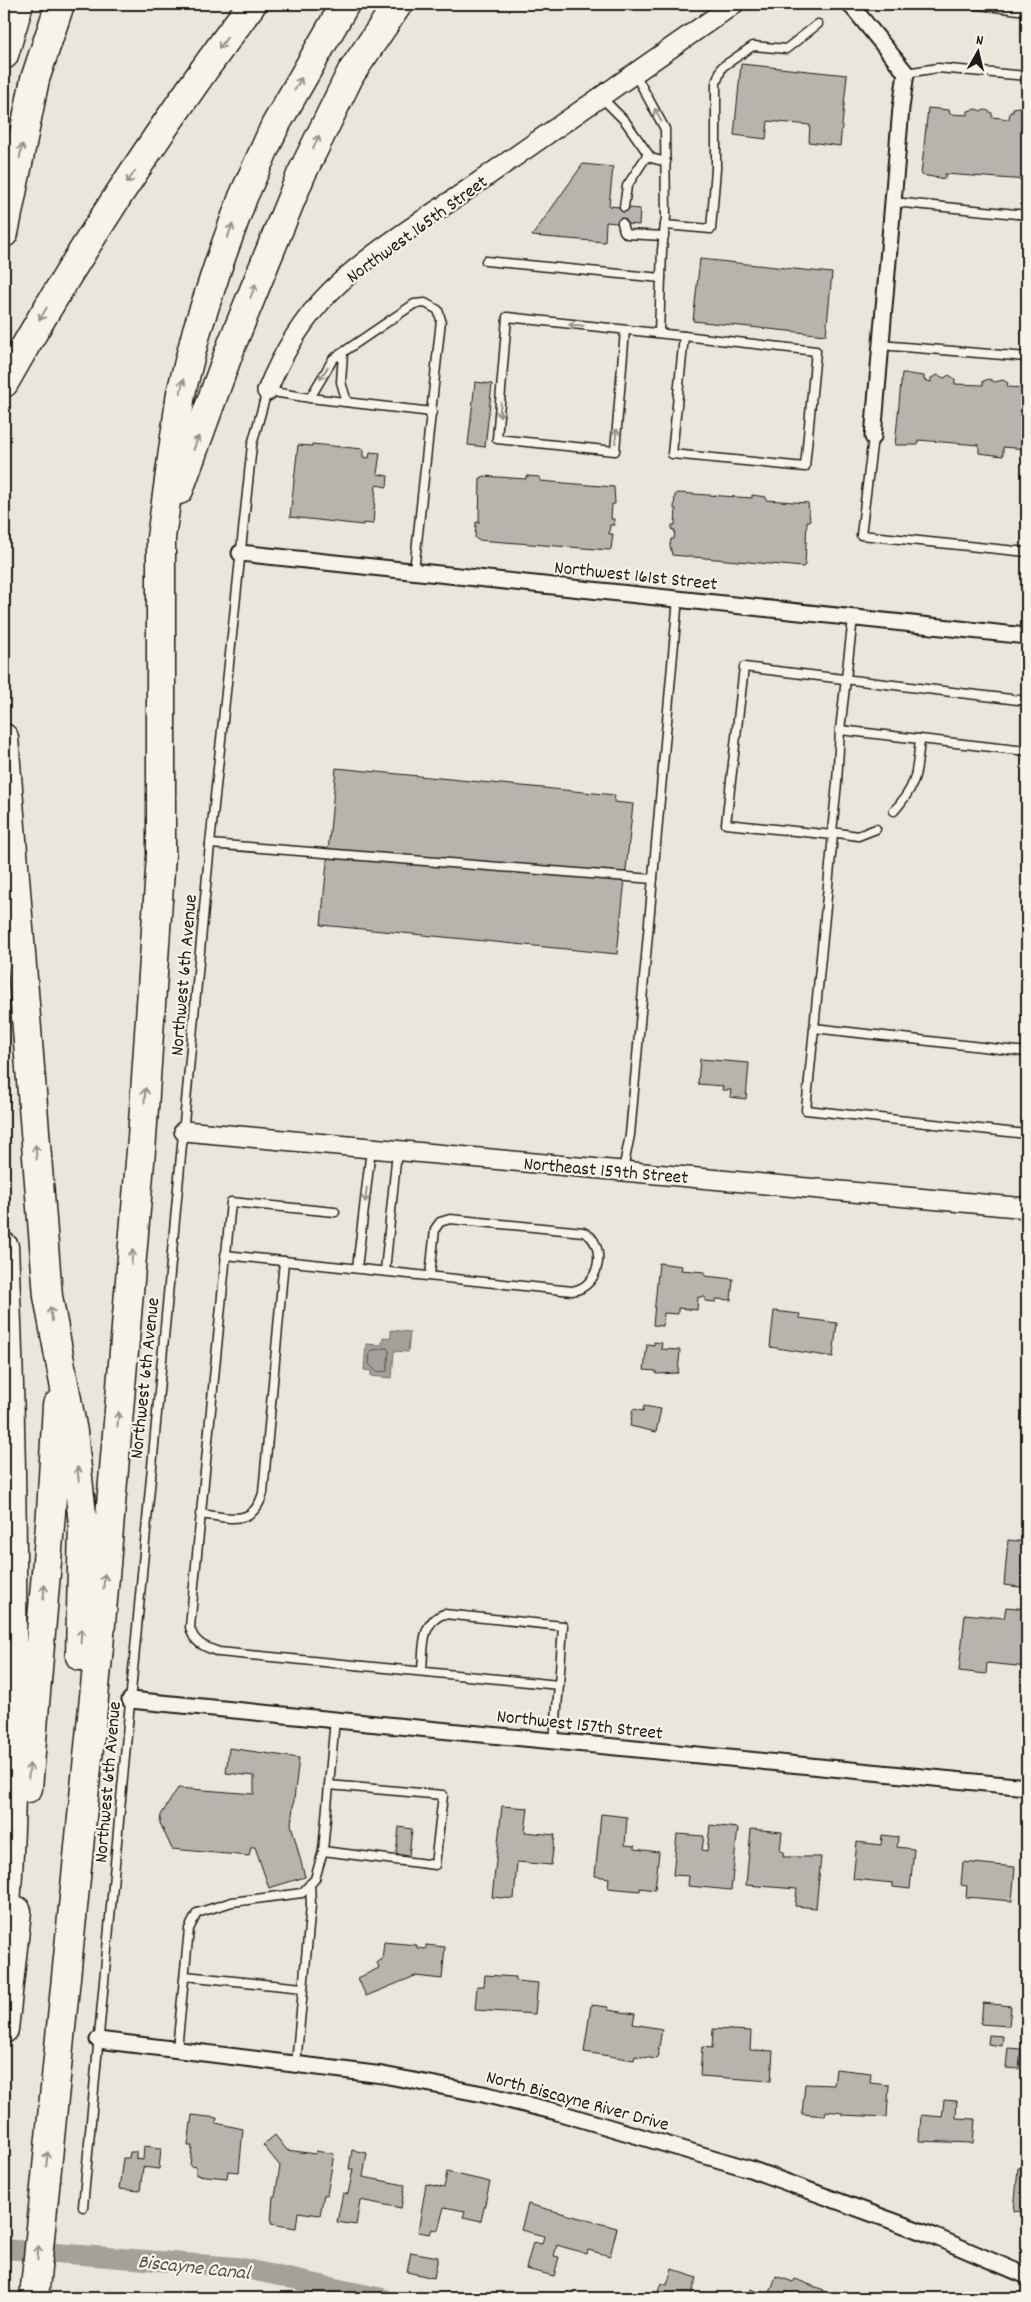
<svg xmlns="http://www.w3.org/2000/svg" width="1031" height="2302" viewBox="0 0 1031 2302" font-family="Dekko,sans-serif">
<rect width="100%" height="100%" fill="#eae6dc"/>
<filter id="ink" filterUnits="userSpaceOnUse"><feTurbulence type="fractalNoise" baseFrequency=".02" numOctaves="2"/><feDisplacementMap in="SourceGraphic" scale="10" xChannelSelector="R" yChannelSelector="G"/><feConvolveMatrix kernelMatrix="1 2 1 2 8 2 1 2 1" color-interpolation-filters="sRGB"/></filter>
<g filter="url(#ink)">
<!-- water -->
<path fill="#a3a19a" stroke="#6d6c68" d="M391,1330L410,1332L408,1352L394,1351L392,1378L371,1376V1371L364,1370L366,1344L382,1345L383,1337L391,1338Z"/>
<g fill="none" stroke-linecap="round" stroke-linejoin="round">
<!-- shore -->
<path stroke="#52514e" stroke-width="1" d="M387,1348L389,1351L387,1371L377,1372L369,1364L370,1351Z"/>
<!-- canal -->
<path stroke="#a3a19a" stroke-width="20" d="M4,2249L237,2267L382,2298"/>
</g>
<!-- building -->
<g fill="#b6b4ac" stroke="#1c1c1c">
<path d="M741,64L847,75L840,146L809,142L810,125L768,121L766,139L734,135Z"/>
<path d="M1023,106L1027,107V180L945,174V179L921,175L928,108L949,110L950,114L968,115V111L976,109L981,111L986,110L992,113V117L1009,119L1010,112H1013V108Z"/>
<path d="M583,164L613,167L609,206L640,209L639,225L606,222L605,242L532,236Z"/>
<path d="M700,259L832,273L826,335L693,321Z"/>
<path d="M902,373L924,376V380L931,382V378L938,375L944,378L949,375L955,379V384L983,385V381L989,379L995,382L1003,380L1008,383L1007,387L1027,388V449L1003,447V456L979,453V445L918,440V445H895Z"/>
<path d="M475,382L492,384L485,447L468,445Z"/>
<path d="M312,444L363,449V457L369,458L370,452L380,453L377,474L388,476L387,487L376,485L373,524L363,523V525L290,517L298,445L312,446Z"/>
<path d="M483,476L526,479V476L540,477V481L614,487L615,504H612L611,519H614V525H610L609,534H613L611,549L609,550L478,540L475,538L476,522L479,523L480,478H482Z"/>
<path d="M678,493L752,498V495L766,497V500L808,503L810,521H807L805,565L803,567L672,555L670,545L671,539H674L675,530H672V525H675L676,509H674L675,495Z"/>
<path d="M336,768L615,795L614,802L633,804L617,954L321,925Z"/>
<path d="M700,1059L749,1063L746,1099L730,1097L731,1090H722L723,1086L698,1084Z"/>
<path d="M659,1263L682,1266L681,1270L705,1272V1276L733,1279L731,1300L716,1299V1302L705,1301V1297H698L697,1310L678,1308V1314L664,1313L663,1326L653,1325Z"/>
<path d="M774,1311L800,1314L799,1318L837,1323L833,1357L770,1347Z"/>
<path d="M654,1342L662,1343L661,1349L680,1350L678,1373L656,1374V1371L644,1370L647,1344L654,1345Z"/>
<path d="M644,1406L661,1409L656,1432L630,1426L633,1409L643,1411Z"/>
<path d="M1008,1540L1027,1542V1588L1004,1585Z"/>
<path d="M1006,1607L1027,1609V1667L987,1663L986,1674L959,1671L965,1614L1004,1618Z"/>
<path d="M229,1748L299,1758L291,1824L305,1877L269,1888L255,1847H251L249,1856L172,1849L160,1823L161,1815L178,1788L254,1794V1776L226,1773Z"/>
<path d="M502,1806L528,1808L525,1832L555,1835L551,1865L517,1862L514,1899L492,1897Z"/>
<path d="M601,1814L627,1817L625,1845L635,1846V1849L659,1852L655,1890L640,1888V1891L608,1888L609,1878L595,1876Z"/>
<path d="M710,1825L738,1828L731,1890L688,1886L689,1876L673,1875L677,1834L704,1836L702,1850L707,1851Z"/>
<path d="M399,1827L412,1829L409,1856L396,1854Z"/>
<path d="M751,1829L782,1832L780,1851L784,1852L783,1857H821L816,1908L795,1906L797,1889L746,1885Z"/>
<path d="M882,1835L898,1837L897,1847L914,1849L910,1889L893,1887V1883L853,1879L857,1842L881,1845Z"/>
<path d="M963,1862L1015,1867L1012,1901L966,1897L967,1886L961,1885Z"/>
<path d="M384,1942L417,1945V1948L426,1949V1945L445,1947L442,1979L415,1976L366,1996L358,1978L379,1968L377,1962L382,1960Z"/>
<path d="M485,1975L516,1977V1981L538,1983L535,2014L475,2010L477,1986H484Z"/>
<path d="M983,2003L1011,2006L1009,2026L981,2024Z"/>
<path d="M591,2005L608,2007V2010L635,2014L633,2024L662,2029L657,2059L635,2056L634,2060L584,2052Z"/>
<path d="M713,2029L751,2031L750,2050L773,2051L771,2081L700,2076L702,2047L712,2048Z"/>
<path d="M989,2035L1003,2036L1002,2046L988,2044Z"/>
<path d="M1008,2048L1021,2049L1019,2069L1006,2068Z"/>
<path d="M836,2069L871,2073L870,2083L889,2085L887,2117L842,2115V2113L826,2111L825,2116L802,2114L805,2084L834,2085Z"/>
<path d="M944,2100L957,2101L956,2118L975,2119L973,2143L919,2141L921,2115L942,2117Z"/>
<path d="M192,2115L217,2118L216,2123L243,2129L239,2172L228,2171L227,2178L196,2175V2167L190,2166L192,2146H188Z"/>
<path d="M275,2135L287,2150L315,2154L316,2151L334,2154L327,2195L324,2194L320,2215L298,2212L296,2228L271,2224L273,2197H275L280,2166L263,2145Z"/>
<path d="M144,2146L161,2148L159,2169L143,2167L140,2191L119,2189L123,2158H129L130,2152H136V2159L143,2160Z"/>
<path d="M352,2150L367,2153L363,2177L405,2185L401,2208L360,2200L356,2225L337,2222L343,2193L348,2194L353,2169H349Z"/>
<path d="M1018,2168H1027V2212L1014,2211Z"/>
<path d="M447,2172L490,2182L481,2221L463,2217L465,2211L444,2207L438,2230L432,2229L430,2234L418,2232L426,2184L444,2188Z"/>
<path d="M528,2204L617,2228L610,2256L588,2250L587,2254L557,2245L554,2256L559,2257L554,2276L526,2269L533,2242L542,2244L544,2236L521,2230Z"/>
<path d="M411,2252L438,2257L434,2278L407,2272Z"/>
<path d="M672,2269L697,2278L690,2298H656L661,2283L667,2285Z"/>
<path d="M776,2276L793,2282L795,2279L824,2290L821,2298H747L750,2289L769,2296Z"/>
</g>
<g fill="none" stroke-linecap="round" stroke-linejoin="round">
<defs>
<g id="service">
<path d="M972,4L1027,11"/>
<path d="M906,73L938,68L1027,76"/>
<path d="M635,74L665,129L666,217L662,250L659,333"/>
<path d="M600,96L625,121L651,158L666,162"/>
<path d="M893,202L1027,215"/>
<path d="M624,207L627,186L648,154"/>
<path d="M622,223L624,231L627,234L664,236"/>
<path d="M665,225L711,229L716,169V83L722,67L753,46L786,49L818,24"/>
<path d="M486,261L661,278"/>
<path d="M625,330L615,451L497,439L507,317L684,336"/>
<path d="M684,336L816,351L805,467L672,454Z"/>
<path d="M880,345L1027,357"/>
<path d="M343,353L341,382L347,402"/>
<path d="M310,398L333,359L414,304L425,303L438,310L441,320L414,571"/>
<path d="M873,437L861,535L1027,552"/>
<path d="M853,618L840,730L837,783L832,832L858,836L876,829"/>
<path d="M1027,701L744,667L726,824L833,835L806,1110L1027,1134"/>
<path d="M840,730L1027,751"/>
<path d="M894,811C918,784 916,774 920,740"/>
<path d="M210,844L653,879"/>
<path d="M814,1028L1027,1052"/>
<path d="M623,1170L630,1135L678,598"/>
<path d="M335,1212L231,1202L190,1627C193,1643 205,1647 219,1652L559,1685L563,1626L444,1614C420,1622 424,1649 422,1670"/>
<path d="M225,1255L572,1291C602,1287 607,1241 583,1232L450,1219L440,1222L435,1229L430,1275"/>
<path d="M357,1268L371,1149"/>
<path d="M385,1271L397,1151"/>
<path d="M200,1514C228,1517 253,1528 263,1493L284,1261"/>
<path d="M554,1741L559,1685"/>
<path d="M323,1851L435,1865L443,1795L329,1785"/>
<path d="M185,1976L303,1988"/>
<path d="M177,2049L189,1929L197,1913L232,1902L302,1893L315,1879L323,1851L335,1719"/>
<path d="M296,2064L311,1905L310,1884"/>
<path d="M83,2207L210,844L252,445L267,391L310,398L432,412"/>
</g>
<g id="minor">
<path d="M850,4L906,73L901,108L873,437"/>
<path d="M240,553L1027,636"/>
<path d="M130,1700L1027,1787"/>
<path d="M98,2040L383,2075L483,2094L557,2112L750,2169L931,2235L1027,2276"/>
</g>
<g id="tertiary">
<path d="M267,391C282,354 302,320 330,292C369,253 424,220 470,188C558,126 646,65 734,4"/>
<path d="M184,1131L1027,1208"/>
</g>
<g id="motorway">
<path d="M4,55L19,4"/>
<path d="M4,233L35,79L60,4"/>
<path d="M4,383C78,252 162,125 252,4"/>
<path d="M179,490L232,344L301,175L351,73L398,4"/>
<path d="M4,738L48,1296L73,1432L83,1524L80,1656"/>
<path d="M4,1247C10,1383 13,1518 12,1654C12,1746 12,1839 4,1930"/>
<path d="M28,1788L51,1513L57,1405"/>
<path d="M4,2029L17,1911"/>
<path d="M34,2298L99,1647L142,1138L161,855V538L181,393L197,330L219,263L243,197L275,126L345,4"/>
</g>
</defs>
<!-- service casing -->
<use href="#service" stroke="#1c1c1c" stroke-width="11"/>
<!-- minor casing -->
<use href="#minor" stroke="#1c1c1c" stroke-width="19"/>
<!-- tertiary casing -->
<use href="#tertiary" stroke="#1c1c1c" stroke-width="22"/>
<!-- motorway casing -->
<use href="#motorway" stroke="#1c1c1c" stroke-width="31"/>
<!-- service -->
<use href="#service" stroke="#f7f3e8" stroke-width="8"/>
<!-- minor -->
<use href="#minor" stroke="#f7f3e8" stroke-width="15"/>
<!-- tertiary -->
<use href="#tertiary" stroke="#f7f3e8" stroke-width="19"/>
<!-- motorway -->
<use href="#motorway" stroke="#f7f3e8" stroke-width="28"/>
</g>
<!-- one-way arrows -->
<defs><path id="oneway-shaft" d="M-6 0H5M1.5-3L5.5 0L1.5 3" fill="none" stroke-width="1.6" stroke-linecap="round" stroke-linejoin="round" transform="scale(1.25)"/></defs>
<g stroke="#94928c">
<use href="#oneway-shaft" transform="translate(223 43) rotate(126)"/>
<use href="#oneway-shaft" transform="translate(298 84) rotate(-62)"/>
<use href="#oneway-shaft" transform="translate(658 115) rotate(-117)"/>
<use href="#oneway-shaft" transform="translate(316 142) rotate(-66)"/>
<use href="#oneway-shaft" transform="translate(21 151) rotate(-79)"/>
<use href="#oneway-shaft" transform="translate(131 177) rotate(124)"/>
<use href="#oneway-shaft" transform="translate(230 231) rotate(-70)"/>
<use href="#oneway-shaft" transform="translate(253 291) rotate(-69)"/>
<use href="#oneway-shaft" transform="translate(43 314) rotate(120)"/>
<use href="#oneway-shaft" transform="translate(576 325) rotate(-174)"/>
<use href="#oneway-shaft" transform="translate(324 373) rotate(122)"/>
<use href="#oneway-shaft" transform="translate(182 386) rotate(-78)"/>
<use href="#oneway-shaft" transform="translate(500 410) rotate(95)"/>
<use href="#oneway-shaft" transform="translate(616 436) rotate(-85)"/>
<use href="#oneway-shaft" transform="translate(196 443) rotate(-70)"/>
<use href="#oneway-shaft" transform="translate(145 1095) rotate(-86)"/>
<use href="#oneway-shaft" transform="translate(36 1152) rotate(-95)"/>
<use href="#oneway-shaft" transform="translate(366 1195) rotate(96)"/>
<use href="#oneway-shaft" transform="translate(132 1257) rotate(-85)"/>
<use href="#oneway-shaft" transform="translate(51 1314) rotate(-99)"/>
<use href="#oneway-shaft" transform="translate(118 1419) rotate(-85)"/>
<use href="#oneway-shaft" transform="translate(78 1474) rotate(-96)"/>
<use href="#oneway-shaft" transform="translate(104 1581) rotate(-85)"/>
<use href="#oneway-shaft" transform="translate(44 1592) rotate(-85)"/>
<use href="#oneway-shaft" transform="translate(81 1636) rotate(-87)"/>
<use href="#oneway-shaft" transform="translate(29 1771) rotate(-85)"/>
<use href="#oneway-shaft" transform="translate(47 2159) rotate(-84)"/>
<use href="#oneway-shaft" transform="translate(38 2253) rotate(-85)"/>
</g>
</g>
<g text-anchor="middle" stroke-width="4.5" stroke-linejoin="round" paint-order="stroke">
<!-- street labels -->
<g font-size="19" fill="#1c1c1c" stroke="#f7f3e8">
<text transform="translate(416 228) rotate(-36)" y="7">Northwest 165th Street</text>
<text transform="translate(636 574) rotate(6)" y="7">Northwest 161st Street</text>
<text transform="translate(182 975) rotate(-85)" y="7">Northwest 6th Avenue</text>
<text transform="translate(606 1169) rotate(5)" y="7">Northeast 159th Street</text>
<text transform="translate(143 1378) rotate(-84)" y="7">Northwest 6th Avenue</text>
<text transform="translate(580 1723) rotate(6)" y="7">Northwest 157th Street</text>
<text transform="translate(106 1782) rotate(-85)" y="7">Northwest 6th Avenue</text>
<text transform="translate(578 2099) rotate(15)" y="7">North Biscayne River Drive</text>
</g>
<!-- water labels -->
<g font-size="20" font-style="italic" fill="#52514e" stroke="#f7f3e8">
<text transform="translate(194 2266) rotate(6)" y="7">Biscayne Canal</text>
</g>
</g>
<!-- margin -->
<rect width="1031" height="2302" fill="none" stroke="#f7f3e8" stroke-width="20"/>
<rect x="10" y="10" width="1011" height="2282" fill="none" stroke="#1c1c1c" stroke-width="2" filter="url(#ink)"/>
<!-- north arrow -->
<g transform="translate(978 52) rotate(8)" stroke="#f7f3e8" stroke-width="4" paint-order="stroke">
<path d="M0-4L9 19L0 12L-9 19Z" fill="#1c1c1c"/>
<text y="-8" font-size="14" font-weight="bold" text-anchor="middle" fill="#1c1c1c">N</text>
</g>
</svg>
